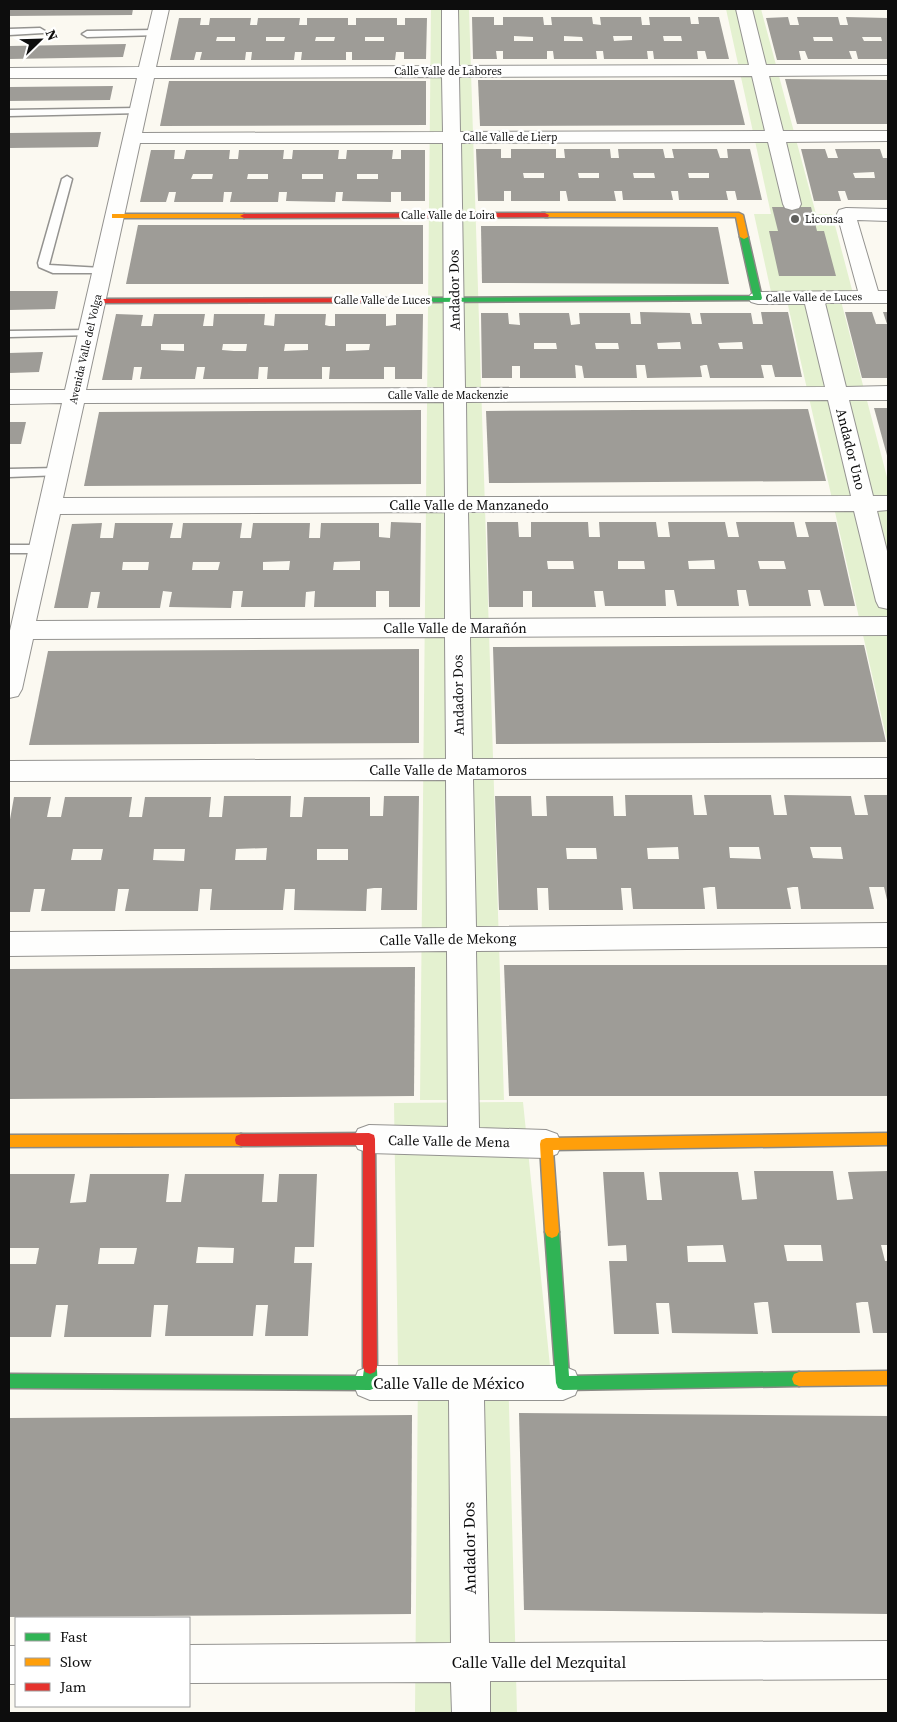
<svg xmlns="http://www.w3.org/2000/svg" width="897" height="1722" viewBox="0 0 897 1722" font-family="'Source Serif 4',serif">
<rect width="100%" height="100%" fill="#fbf9f1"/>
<!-- green -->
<g fill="#e4f1d0">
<path d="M431,9H469L504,1100H420Z"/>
<path d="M726,9H761L816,214H832L855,301H841L888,481V745L787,301H773L754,214H771Z"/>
<path d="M523,1102L550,1366L508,1368L517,1713H415L418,1369H398L394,1103Z"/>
</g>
<!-- building -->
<g fill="#9e9c97" fill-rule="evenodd">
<path d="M9,9H133L132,15L9,16Z"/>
<path d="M472,17H494V25H503V17H543L544,25H552L551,17H592L593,24L601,25L600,17H641L642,25H650L649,17H690L691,24H699L698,17H719L729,59H707L705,51H697L698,59H654L653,51H647L648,59H604L603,51H596L597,59H554L553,51H547V59H503V51H496L497,59H473ZM514,36L533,37V41H514ZM564,36L582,37L583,41H564ZM613,36H632V40L614,41ZM663,36H681L682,41H664Z"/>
<path d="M788,17L790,25H799L797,17H838L840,25H848L846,17L887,18L888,22V59H858L856,51H849L852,59H808L805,51H799L801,60H777L766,18ZM813,37H832L833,41H814ZM862,37H881L882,41H864Z"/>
<path d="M179,18H201L200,25H209L210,18H251L250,25H257L258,18H300L299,25H307V18H348V25H356V18H397V25H405V18H427L426,59H404V52H396L395,60H352V52H346V60H301L302,52H295L294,60H251L252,52H246L245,60H200L202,52H196L194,60H170ZM217,37H235V41H216ZM266,37H285L284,41H266ZM316,37H335L334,41H315ZM365,37H384V41H365Z"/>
<path d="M126,44L123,57L9,59V46Z"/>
<path d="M785,79L888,80V124H797Z"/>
<path d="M478,80H734L745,125L480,126Z"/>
<path d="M169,81H426V125L160,126Z"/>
<path d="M113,86L110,100L9,101V87Z"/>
<path d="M101,132L98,147L9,148V133Z"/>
<path d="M476,149H501V158H511V149H556V158H565L564,149H610L611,158H619L618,149H663L665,158H674L672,149H717L720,158H728L727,149H750L762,200H737L735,191H726L728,200H679L678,191H671L673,200H623L622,191H614L616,201H568L566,191H560V201H511V191H504V201H478ZM523,173H544V178H524ZM578,173H599V178H579ZM633,173H654L655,178H634ZM688,173H709V178H689Z"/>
<path d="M801,149H825L828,158H838L835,149H880L883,158H888V200H848L845,191H838L841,201H814ZM874,172L875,178H855L853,173Z"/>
<path d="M151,150H175L174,159H184L186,150H230L229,159H238L239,150H284L283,159H292L293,150H339L338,159H346L347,150H393L392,159H401V150H425V201H401V192H391V202L342,201L343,192H336L335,202L286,201L287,192H279L278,202H230L232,192H224L223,202H174L176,192H169L166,202H140ZM193,174H213L212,179H191ZM248,174H268V179H247ZM302,174H323V179H302ZM357,174H378V179H357Z"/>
<path d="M772,207H811L817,231H824L836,276H779L769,231H778Z"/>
<path d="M138,225H423V284H126Z"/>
<path d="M481,226L718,227L729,284L482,283Z"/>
<path d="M9,291H58L55,309L9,310Z"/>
<path d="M640,312L690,313L692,324H702L700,313H751L753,324H763L761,312H788L802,377H775L772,365H761L764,378H710L707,365H704L700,366L702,377L647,378L645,365H636L637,378H584L582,366L575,365L576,378H520V366H512V378H482L481,313H508L509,324L520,325L519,313H569L571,325L580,324L579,313H630L631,324H641ZM680,342L681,349H658L657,343ZM742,342L743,349H720L718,343ZM534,343H556L557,349H534ZM595,343H618L619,349H596Z"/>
<path d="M845,312H872L876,324H887L883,312H888V378H862Z"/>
<path d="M116,314L143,315L141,326H152L154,314H205L203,326H213L214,314H265L264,325L274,326L275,314H326L325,325L329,326H335V314H386V326L396,325V314H423L422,379H395V367H384V379H329L330,367H322V379H267L268,367H259L258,379H203L205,367H197L195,379H140L142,367H134L132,380H102ZM161,344H184V351L161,350ZM223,344H247L246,351H234L222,350ZM285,344H308V350L284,351ZM346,344H370L369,350L346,351Z"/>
<path d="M43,352L39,372L9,373V353Z"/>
<path d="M874,408H888V459Z"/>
<path d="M808,409L826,481L489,483L486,411Z"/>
<path d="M421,410V484L84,486L99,412Z"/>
<path d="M9,422H26L21,444H9Z"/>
<path d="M391,522L421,523L420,607H389V591H376V607H314L315,591L306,592L305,607H241L243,591H233L231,608L169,607L172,592L163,591L160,608H97L100,592H91L88,608H54L72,524L102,523L100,538H113L115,523H173L170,538H181L183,523H242L240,538H251L253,523H310L309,538H320L321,523H379V537L390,538ZM290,561L289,570H263V562ZM360,561V570H333L334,562ZM123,562H149L148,570H122ZM193,562H220L218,570H192Z"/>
<path d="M487,522H518L519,537H531V522H588L589,537H600L599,522H656L658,537H670L668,522H725L728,537H739L736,522H794L797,537H809L805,522H836L855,606H824L820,590H808L811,606H749L746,590H737L739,606H677L674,590H665L666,606H605L603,591H594L596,607H532V591H523V607H489ZM714,560L715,569H689L688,561ZM547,561H573L574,569H548ZM618,561H644L645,569H618ZM758,561H784L786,569H760Z"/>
<path d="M864,645L886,742L496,744L493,647Z"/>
<path d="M419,649V743L29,745L48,651Z"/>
<path d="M625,795H692L694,815H707L704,795H771L774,815H787L784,795L851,796L855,815H868L864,795H888V904L884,887H869L874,909H801L798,887H793L787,888L791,909H717L715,887H710L703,888L705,909H633L631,888H621L623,910H549L548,888H537L538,910H499L495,796H531L532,816H547L546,796H613L614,816H626ZM678,847L679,859H648L647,848ZM729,847H759L761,859L730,858ZM810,847H841L843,859L813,858ZM566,848H596L597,859H567Z"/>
<path d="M224,796H291L290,817H302L304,797H370V816H383L384,796H419L417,910H381L382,888H374L367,889L366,911L294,910L295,889H285L283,910H210L212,889H200L198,911H125L129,889H118L115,911H41L45,889H34L30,912H9V825L14,797H51L47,817H61L65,797H132L129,817H142L145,797H211L209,817H222ZM267,848L266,860H235L236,849ZM73,849H103L101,860H71ZM154,849H185L184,861L153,860ZM317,849H348V860H317Z"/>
<path d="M504,965H888V1096H509Z"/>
<path d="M415,967L414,1096L9,1099V969Z"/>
<path d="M754,1171H833L837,1200L853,1199L848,1172L888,1171V1245H881L885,1261H888V1333H873L868,1302H862L856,1303L860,1333H772L768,1302H763L754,1303L758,1334L672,1333L669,1303H656L659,1334H614L609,1261H627L626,1245L608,1246L603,1172H644L647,1200H662L659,1172H738L742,1200L757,1199ZM723,1245L726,1262H688L687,1246ZM784,1245H821L823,1261H787Z"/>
<path d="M9,1174H75L70,1203L86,1202L90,1174H169L166,1202H181L185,1174H264L262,1202H277L279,1174H317L314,1247H295L294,1263H312L308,1336H265L268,1305H256L253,1336H165L168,1305H154L151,1337H64L68,1305H56L51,1337H9V1264H36L39,1248H9ZM198,1247L234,1248L233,1263H196ZM100,1248H137L134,1264H98Z"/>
<path d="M519,1413L888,1416V1614L524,1610Z"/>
<path d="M412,1415L411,1614L9,1617V1418Z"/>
</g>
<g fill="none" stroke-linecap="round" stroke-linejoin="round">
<defs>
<g id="lane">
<path d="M40,28L45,31L43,33L9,35V29Z"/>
<path d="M156,30L161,33L159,35L87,37L82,34L87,31Z"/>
<path d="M138,108L143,111L141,113L9,116V110Z"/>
<path d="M67,176L72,179L49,265L102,268L107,271L106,273H53L39,267L38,263L62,179Z"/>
<path d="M88,330L92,331L94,333L92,335L9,337V331Z"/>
<path d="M57,468L63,472L61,475L9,477V469Z"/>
<path d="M9,545H40L46,549L40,553H9Z"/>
</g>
<g id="street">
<path d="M153,9H169L156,67L442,66V9H458L459,66L749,65L736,9H752L766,65H888V75L769,76L783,131H888V141L786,142L801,204L799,208L792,210L785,208L783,204L768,142L461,143L465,388L825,387L805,304H758L751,302L748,298L751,294L758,292L858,291L837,214L839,210L846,208L888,209V221L857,220L878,291H888V303H825L846,387L888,386V400H849L873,496H888V510L877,511L888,555V609L879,607L876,601L854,511L468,512L470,619L888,617V635L470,637L472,759L888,758V778L473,779L476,927L888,923V947L476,951L479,1128L546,1130L557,1134L562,1144L557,1154L546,1158L369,1153L358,1149L353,1139L358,1129L369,1125L448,1127L447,951L9,956V932L447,928L446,780L9,781V761L446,759L445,637L33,639L22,689L18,696L9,698V635L62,403L9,404V390H65L137,78H9V68L139,67ZM752,76L765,131L460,132L459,77ZM442,77L443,132L142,133L154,78ZM140,143H443L444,388L86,390ZM828,400L851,496L467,497L466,402ZM444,402L445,497L63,498L84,403ZM445,512V619L36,621L60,514Z"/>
<path d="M370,1366H563L575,1371L580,1383L575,1395L563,1400H484L489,1643L888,1641V1679L490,1681V1713H452L451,1682L189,1683V1645L451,1643L449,1400H370L358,1395L353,1383L358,1371Z"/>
<rect x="9" y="1646" width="7" height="38"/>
</g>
<g id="fast">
<path d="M741,235L748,237L762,298L761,300L425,302L421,300L425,298L753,296L740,237Z"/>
<path d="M552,1226L557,1228L559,1232L569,1376L799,1372L804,1374L806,1379L804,1384L799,1386L563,1390L558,1388L556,1383L545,1232L547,1228Z"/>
<path d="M370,1360L375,1362C378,1370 378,1380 375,1388L370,1390L9,1388V1374L363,1376L365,1362Z"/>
</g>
<g id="slow">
<path d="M542,213H739L743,215L748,237L744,239L740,237L736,217H545L541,215Z"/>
<path d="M112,214H244L248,216L244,218H112Z"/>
<path d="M888,1133V1145L553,1150L559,1232L557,1236L552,1238L547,1236L545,1232L540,1144L541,1140L546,1138Z"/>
<path d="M241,1134L246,1136L247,1140L246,1144L241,1146L9,1147V1135Z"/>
<path d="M888,1371V1385L799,1386L794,1384L792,1379L794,1374L799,1372Z"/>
</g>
<g id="jam">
<path d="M545,213L549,215L548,217L244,218L240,216L244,214Z"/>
<path d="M425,298L429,300L428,302L96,303L92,301L96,299Z"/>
<path d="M369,1133L374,1135L375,1139L377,1367L375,1372L370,1374L365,1372L363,1367V1145L241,1146L236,1144L235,1140L236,1136L241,1134Z"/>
</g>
</defs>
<!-- lane casing -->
<use href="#lane" stroke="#949390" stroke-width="3"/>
<!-- street casing -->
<use href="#street" stroke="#949390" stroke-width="2"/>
<!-- fast casing -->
<use href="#fast" stroke="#8b8a86" stroke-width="3"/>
<!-- slow casing -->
<use href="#slow" stroke="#8b8a86" stroke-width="3"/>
<!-- jam casing -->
<use href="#jam" stroke="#8b8a86" stroke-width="3"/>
<!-- lane -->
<use href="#lane" fill="#fefefd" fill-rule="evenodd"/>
<!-- street -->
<use href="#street" fill="#fefefd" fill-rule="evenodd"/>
<!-- fast -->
<use href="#fast" fill="#30b455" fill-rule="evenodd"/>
<!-- slow -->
<use href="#slow" fill="#ff9f0a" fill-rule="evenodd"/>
<!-- jam -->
<use href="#jam" fill="#e5322d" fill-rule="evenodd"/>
</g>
<!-- markers -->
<circle fill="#60605d" stroke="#fff" stroke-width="2" cx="795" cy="219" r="5"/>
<g text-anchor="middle" stroke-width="5" stroke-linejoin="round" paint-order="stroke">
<!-- far-street labels -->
<g font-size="11" fill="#0d0d0d" stroke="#fff">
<text x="448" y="75">Calle Valle de Labores</text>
<text x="510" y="141">Calle Valle de Lierp</text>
<text x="448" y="219">Calle Valle de Loira</text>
<text transform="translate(814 297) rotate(-1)" y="4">Calle Valle de Luces</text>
<text x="382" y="304">Calle Valle de Luces</text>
<text transform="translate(85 349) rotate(-77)" y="4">Avenida Valle del Volga</text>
<text x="448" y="399">Calle Valle de Mackenzie</text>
</g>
<!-- far-poi labels -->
<g font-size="11" fill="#0d0d0d" stroke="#fff" text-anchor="start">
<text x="805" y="223">Liconsa</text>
</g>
<!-- street labels -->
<g font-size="14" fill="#0d0d0d" stroke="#fff">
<text transform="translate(454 290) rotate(-91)" y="5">Andador Dos</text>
<text transform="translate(851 449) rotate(76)" y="5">Andador Uno</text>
<text x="469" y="510">Calle Valle de Manzanedo</text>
<text x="455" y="633">Calle Valle de Marañón</text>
<text transform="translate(458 695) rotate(-91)" y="5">Andador Dos</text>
<text x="448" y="775">Calle Valle de Matamoros</text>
<text transform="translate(448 939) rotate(-1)" y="5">Calle Valle de Mekong</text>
<text transform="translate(449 1141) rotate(1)" y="5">Calle Valle de Mena</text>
</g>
<!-- near-street labels -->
<g font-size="16" fill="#0d0d0d" stroke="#fff">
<text x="449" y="1389">Calle Valle de México</text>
<text transform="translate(469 1548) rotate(-91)" y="6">Andador Dos</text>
<text x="539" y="1668">Calle Valle del Mezquital</text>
</g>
</g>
<!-- border -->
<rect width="897" height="1722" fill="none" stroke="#0d0d0d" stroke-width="20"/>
<!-- legend -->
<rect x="15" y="1617" width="175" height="90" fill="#ffffff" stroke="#9e9e9e"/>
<rect x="25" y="1633" width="25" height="8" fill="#30b455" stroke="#9e9e9e"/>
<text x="60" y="1642" font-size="15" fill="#0d0d0d">Fast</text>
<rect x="25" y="1658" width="25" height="8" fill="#ff9f0a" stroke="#9e9e9e"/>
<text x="60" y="1667" font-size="15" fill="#0d0d0d">Slow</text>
<rect x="25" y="1683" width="25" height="8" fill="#e5322d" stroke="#9e9e9e"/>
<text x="60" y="1692" font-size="15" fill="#0d0d0d">Jam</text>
<!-- north arrow -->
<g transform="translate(40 40) rotate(67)" stroke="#ffffff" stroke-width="4" paint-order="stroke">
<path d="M0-4L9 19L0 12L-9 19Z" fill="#0d0d0d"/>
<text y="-8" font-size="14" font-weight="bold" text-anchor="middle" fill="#0d0d0d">N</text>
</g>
</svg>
